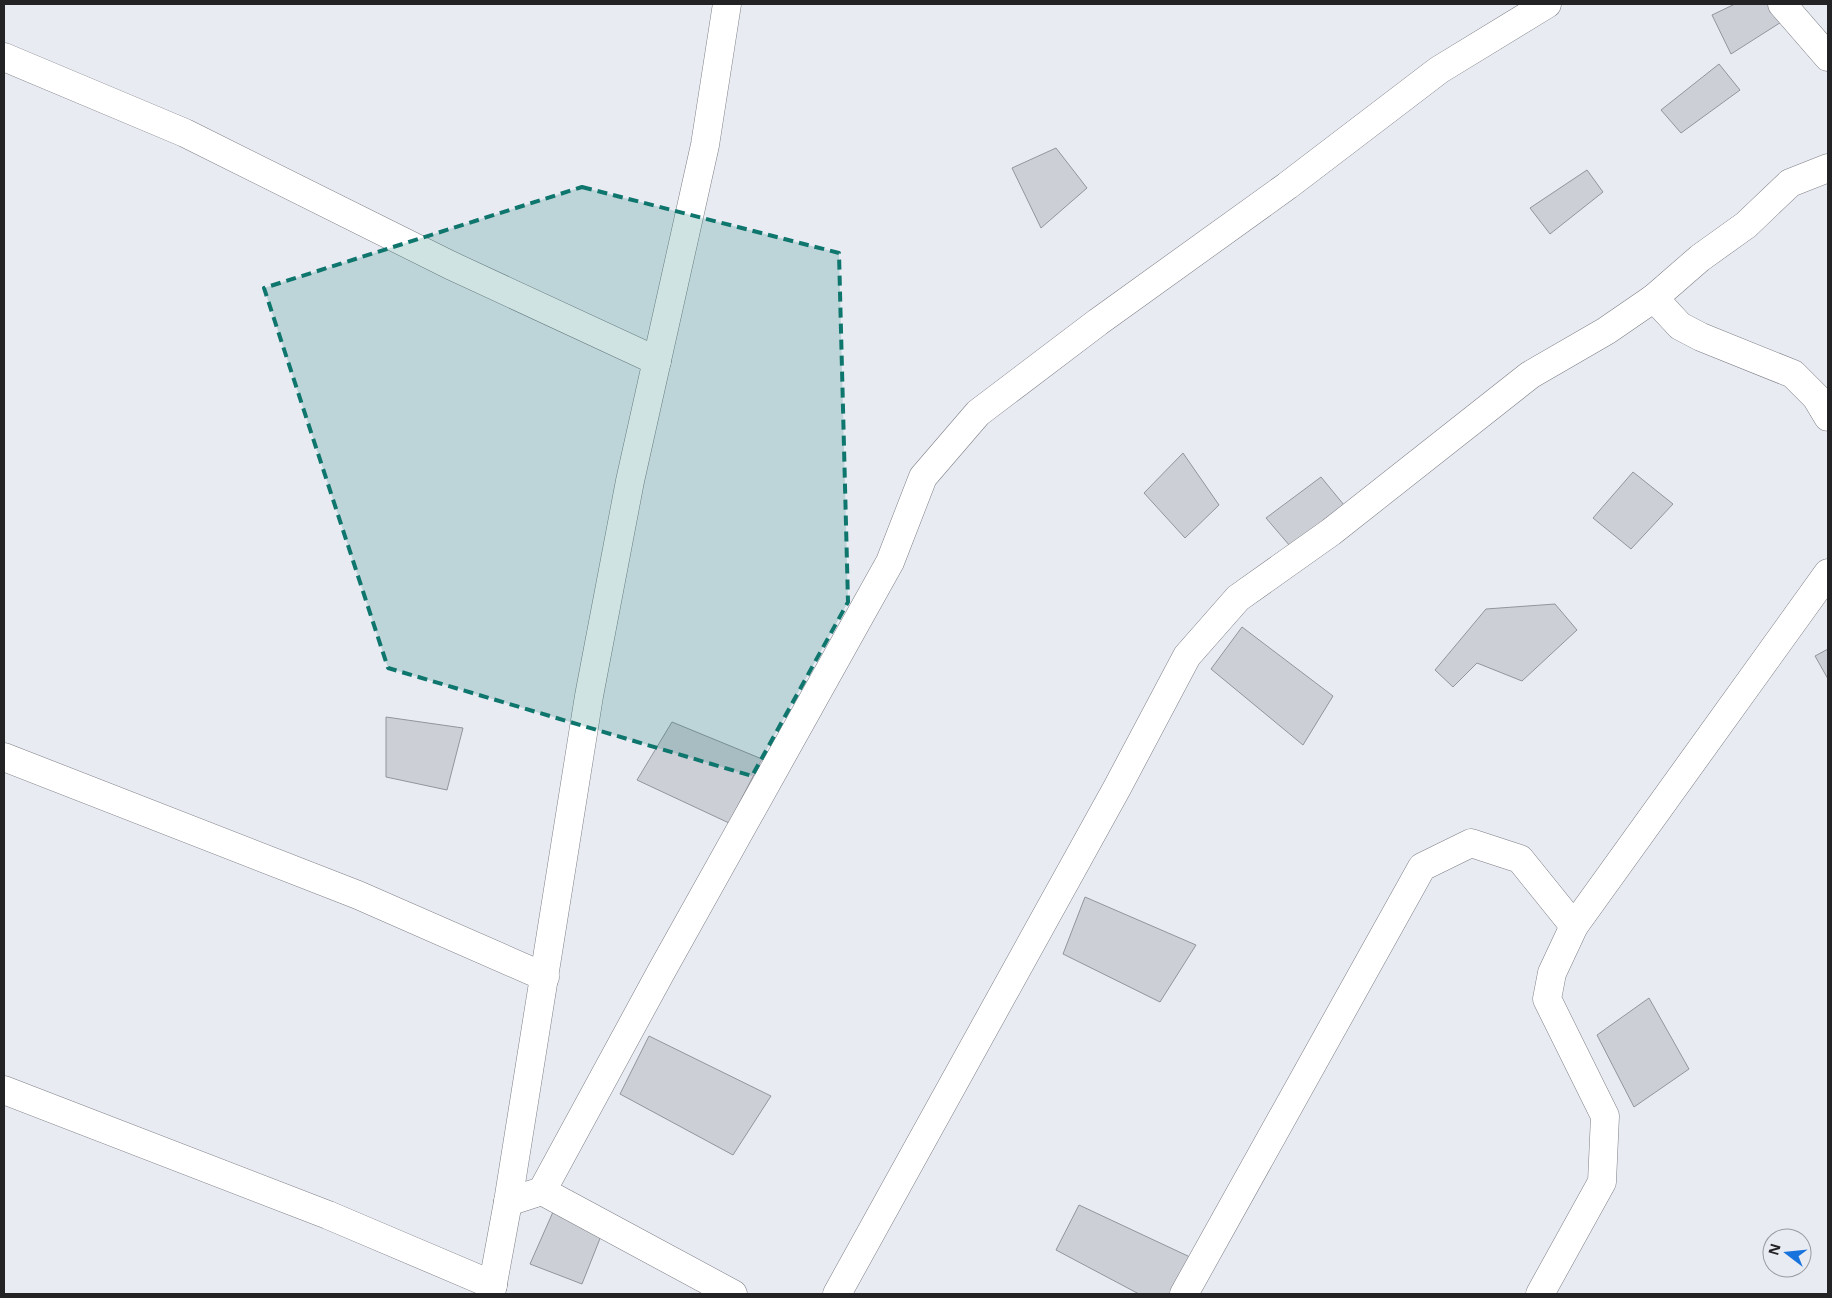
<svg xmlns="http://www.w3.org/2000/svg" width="1832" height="1298" viewBox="0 0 1832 1298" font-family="'Open Sans',sans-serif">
<rect width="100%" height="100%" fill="#e9ebf3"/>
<!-- building -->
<g fill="#cdcfd7" stroke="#93959c">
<path d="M1735,4H1772L1786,19L1731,54L1712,15Z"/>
<path d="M1719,64L1740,90L1681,133L1661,110Z"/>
<path d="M1056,148L1087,188L1041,228L1012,168Z"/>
<path d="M1587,170L1603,192L1550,234L1530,208Z"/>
<path d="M1183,453L1219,505L1185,538L1144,493Z"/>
<path d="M1633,472L1673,504L1631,549L1593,518Z"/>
<path d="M1321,477L1344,505L1290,546L1266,518Z"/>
<path d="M1555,604L1577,630L1522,681L1477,663L1453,687L1435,670L1486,609Z"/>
<path d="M1242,627L1333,696L1303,745L1211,669Z"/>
<path d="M1828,649V679L1815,656Z"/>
<path d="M386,717L463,728L447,790L386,777Z"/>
<path d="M672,722L762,759L729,823L637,780Z"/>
<path d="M1085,897L1196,945L1160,1002L1063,954Z"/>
<path d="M1649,998L1689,1069L1634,1107L1597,1035Z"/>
<path d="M649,1036L771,1096L733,1155L620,1094Z"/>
<path d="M1079,1205L1190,1257L1171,1294H1139L1056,1250Z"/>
<path d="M553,1212L601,1236L582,1284L530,1264Z"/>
</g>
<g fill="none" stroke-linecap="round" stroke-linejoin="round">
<defs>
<g id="street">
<path d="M1782,4L1828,57"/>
<path d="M4,57L185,133L450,265L657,361"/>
<path d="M1654,298L1680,326L1701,337L1793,374L1816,397L1828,417"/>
<path d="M4,757L358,895L545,977"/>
<path d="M4,1090L328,1215L493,1285"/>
<path d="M542,1191L733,1294"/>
<path d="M508,1202L542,1191L661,972L890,562L923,477L978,413L1098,322L1287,186L1439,70L1547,4"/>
<path d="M491,1294L508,1202L589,696L630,481L705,145L727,4"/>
<path d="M837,1294L1117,788L1187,656L1238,598L1331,532L1530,375L1606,331L1654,298L1700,258L1746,225L1790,183L1828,168"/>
<path d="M1184,1294L1422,867L1471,843L1520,859L1574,926"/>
<path d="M1540,1294L1602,1182L1605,1116L1547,999L1552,973L1574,926L1828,573"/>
</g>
</defs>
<!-- street casing -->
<use href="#street" stroke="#7d7f86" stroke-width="29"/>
<!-- street -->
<use href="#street" stroke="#fff" stroke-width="28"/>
</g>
<!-- marked area -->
<path fill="#0f766e" fill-opacity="0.2" stroke="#0f766e" stroke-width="4" stroke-dasharray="10 6" stroke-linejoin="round" d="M582,187L839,253L848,602L752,776L388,668L264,288Z"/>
<!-- border -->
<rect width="1832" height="1298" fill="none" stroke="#232326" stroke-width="10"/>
<!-- north arrow -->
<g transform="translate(1787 1253) rotate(286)"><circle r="24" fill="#e9ebf3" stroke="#9a9ba1"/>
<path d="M0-4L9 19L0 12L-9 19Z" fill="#1973dd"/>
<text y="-8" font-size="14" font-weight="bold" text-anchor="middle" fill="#232326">N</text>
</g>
</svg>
